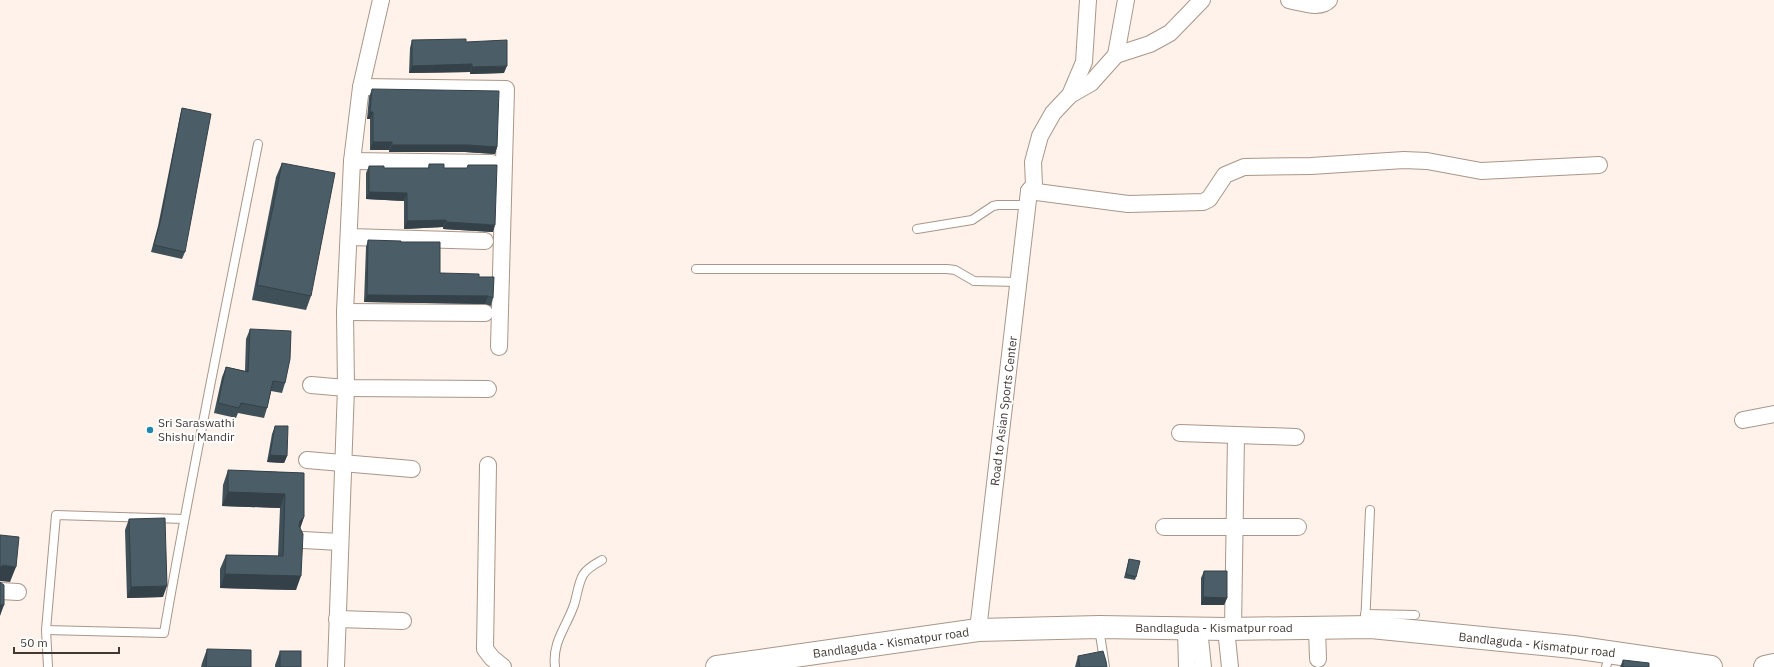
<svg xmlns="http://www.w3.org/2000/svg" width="1774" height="667" viewBox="0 0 1774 667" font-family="'IBM Plex Sans',sans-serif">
<rect width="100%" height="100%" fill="#fef2ea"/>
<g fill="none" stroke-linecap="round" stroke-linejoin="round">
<defs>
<g id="lane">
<path d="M917,229L972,220L993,206L998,205H1027"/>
<path d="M696,269H947L955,270L974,281L1019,282"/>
<path d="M1365,614L1415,615"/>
<path d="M1365,627L1370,510"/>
<path d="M1099,628L1105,667"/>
<path d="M46,630L164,633C192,469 226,307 258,144"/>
<path d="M48,667L46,630L56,515L184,519"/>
<path d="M555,667C552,642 566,628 574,605C577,596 578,584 583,575C587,568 595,564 602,560"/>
<path d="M1606,667L1610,653"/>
</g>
<g id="street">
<path d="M1289,0C1301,2 1320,10 1329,0"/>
<path d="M1116,55L1126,0"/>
<path d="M361,87L506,89L499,347"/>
<path d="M1070,95L1091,83L1116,55L1150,44L1170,33L1202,0"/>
<path d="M352,161L492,163"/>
<path d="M1029,191L1128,204L1203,202L1209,199L1225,175L1244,167L1311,166L1404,160L1427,161L1481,171L1599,165"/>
<path d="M1029,191L1034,185L1033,162L1040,136L1053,113L1070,95L1084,62L1088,0"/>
<path d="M349,237L485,241"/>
<path d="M345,312L485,313"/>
<path d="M311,385L346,388L488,389"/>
<path d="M1743,420L1774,414"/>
<path d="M1180,433L1296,437"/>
<path d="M307,460L412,469"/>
<path d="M488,465L485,649L492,658L503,667"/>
<path d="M1164,527H1298"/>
<path d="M303,540L340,542"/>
<path d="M0,591L18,592"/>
<path d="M337,619L403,621"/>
<path d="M1317,628L1318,659"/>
<path d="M1186,629L1187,667"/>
<path d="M1199,629L1203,667"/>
<path d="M1226,629L1230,667"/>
<path d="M1233,629L1236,436"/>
<path d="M978,630L1029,191"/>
<path d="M336,667L346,388L345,312L352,161L361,87L381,0"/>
</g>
<g id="secondary">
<path d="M717,667L978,630L1099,627L1226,629L1371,627L1573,647L1711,667"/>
<path d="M1765,667L1774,665"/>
</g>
</defs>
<!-- lane casing -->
<use href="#lane" stroke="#a8978a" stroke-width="10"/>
<!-- street casing -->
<use href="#street" stroke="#a8978a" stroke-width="18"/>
<!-- secondary casing -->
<use href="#secondary" stroke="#a8978a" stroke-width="24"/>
<!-- lane -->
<use href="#lane" stroke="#fff" stroke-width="8"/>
<!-- street -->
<use href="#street" stroke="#fff" stroke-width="16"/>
<!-- secondary -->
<use href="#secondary" stroke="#fff" stroke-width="22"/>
</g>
<!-- wall -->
<g fill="#405059">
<path d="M412,40L466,42L504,73L470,74V72L409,73L410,48Z"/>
<path d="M372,89L497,147L495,154L465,152H389V150H370V119H367L369,97Z"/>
<path d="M182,108L185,252L182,259L151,252L158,226L180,116Z"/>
<path d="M282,163L311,296L306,310L252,300L276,177Z"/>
<path d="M429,164L444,168L493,232L443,229V227L404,229V201L366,199V173L369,166L384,168H428Z"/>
<path d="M368,240L401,242L440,273L479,277L493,298L491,306L485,304L364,302L366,247Z"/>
<path d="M250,329L285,383L282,393L271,391L267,408L264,418L238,413L236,418L214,413L222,377L226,367L245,371L246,339Z"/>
<path d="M275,426L287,456L284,463L267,462L272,434Z"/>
<path d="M228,470L304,473V517L300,528L296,590L220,588V569L226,555L278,556L280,508L222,506L223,485Z"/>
<path d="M129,519L163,597L127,598L125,530Z"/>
<path d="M1129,559L1136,577L1135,580L1124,578Z"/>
<path d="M1204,571L1227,598L1224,605H1201V578Z"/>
<path d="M207,649L251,667H201L202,663Z"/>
<path d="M280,651L301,667H275V665Z"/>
<path d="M1078,656L1107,667H1075Z"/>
<path d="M1623,660L1649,667H1620Z"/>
</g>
<!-- shaded-wall -->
<g fill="#344148">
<path d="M472,64L470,72L409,73L412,66Z"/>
<path d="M507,66L504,73L470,74L472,67Z"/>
<path d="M370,112H373L370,119H367Z"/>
<path d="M373,142H392L389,150H370Z"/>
<path d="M392,145H468L497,147L495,154L465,152H389Z"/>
<path d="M369,192L407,193L404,201L366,199Z"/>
<path d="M446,220L443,227L404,229L407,221Z"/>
<path d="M446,222L495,225L493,232L443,229Z"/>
<path d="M367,295L488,296L485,304L364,302Z"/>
<path d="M270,455L287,456L284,463L267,462Z"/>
<path d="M228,492L285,494L280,508L222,506Z"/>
<path d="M304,517L299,532L295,535L300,521Z"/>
<path d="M3,565L16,567L10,582L0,581V568Z"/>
<path d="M225,574L301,576L296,590L220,588Z"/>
<path d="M167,586L163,597L127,598L131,587Z"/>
<path d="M1203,597L1227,598L1224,605H1201Z"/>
<path d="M0,605H4L0,616Z"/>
</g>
<!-- building -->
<g fill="#4b5d67" stroke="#344148">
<path d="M466,39V42L507,40V66L472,67V64L412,66V40Z"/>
<path d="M372,89L499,91L497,147L468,145H392V142H373V112H370Z"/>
<path d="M182,108L211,114L185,252L154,245L161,219Z"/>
<path d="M282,163L335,173L311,296L257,285Z"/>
<path d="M429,164H444V168H467L468,165H497L495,225L446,222V220L407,221V193L369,192V166H384V168H429Z"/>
<path d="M368,240L401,241V242H440V273L479,274V277H494L493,298L488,296L367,295Z"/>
<path d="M250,329L291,331L290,359L285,383L273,381L267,408L241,403L239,408L218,403L226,367L248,372Z"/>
<path d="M275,426H288L287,456L270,455Z"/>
<path d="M228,470L304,473V517L300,521L299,526L303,534L301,576L225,574L226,555L283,556L285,494L228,492Z"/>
<path d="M165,518L167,586L131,587L129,519Z"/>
<path d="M0,535L19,537L16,567L3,565L0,568Z"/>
<path d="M1129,559L1140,561L1136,577L1126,574Z"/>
<path d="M1204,571H1227V598L1203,597Z"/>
<path d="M0,582L4,585V605H0Z"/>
<path d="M207,649L251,650V667H206Z"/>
<rect x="280" y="651" width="21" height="16"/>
<path d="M1103,651L1106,661L1107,667H1080L1078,656Z"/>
<path d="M1623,660L1649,663V667H1623Z"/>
</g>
<!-- markers -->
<circle fill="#2087b0" stroke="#fff" stroke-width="1.5" cx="150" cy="430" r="4"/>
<g text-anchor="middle" stroke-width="4" stroke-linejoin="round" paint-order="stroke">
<!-- street labels -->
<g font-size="12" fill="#403833" stroke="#fff">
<text transform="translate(1004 411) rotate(-83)" y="4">Road to Asian Sports Center</text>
<text x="1214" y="632">Bandlaguda - Kismatpur road</text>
<text transform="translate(891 643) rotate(-8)" y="4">Bandlaguda - Kismatpur road</text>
<text transform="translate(1537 645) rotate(6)" y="4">Bandlaguda - Kismatpur road</text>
</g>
<!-- poi labels -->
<g font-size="12" fill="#403833" stroke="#fff" text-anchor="start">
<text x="158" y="427">Sri Saraswathi<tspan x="158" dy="14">Shishu Mandir</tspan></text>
</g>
</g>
<!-- scale -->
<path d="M14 647v6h105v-6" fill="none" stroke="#403833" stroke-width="2"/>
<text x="20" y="647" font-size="12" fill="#403833" stroke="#ffffff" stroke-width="3" paint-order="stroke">50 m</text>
</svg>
